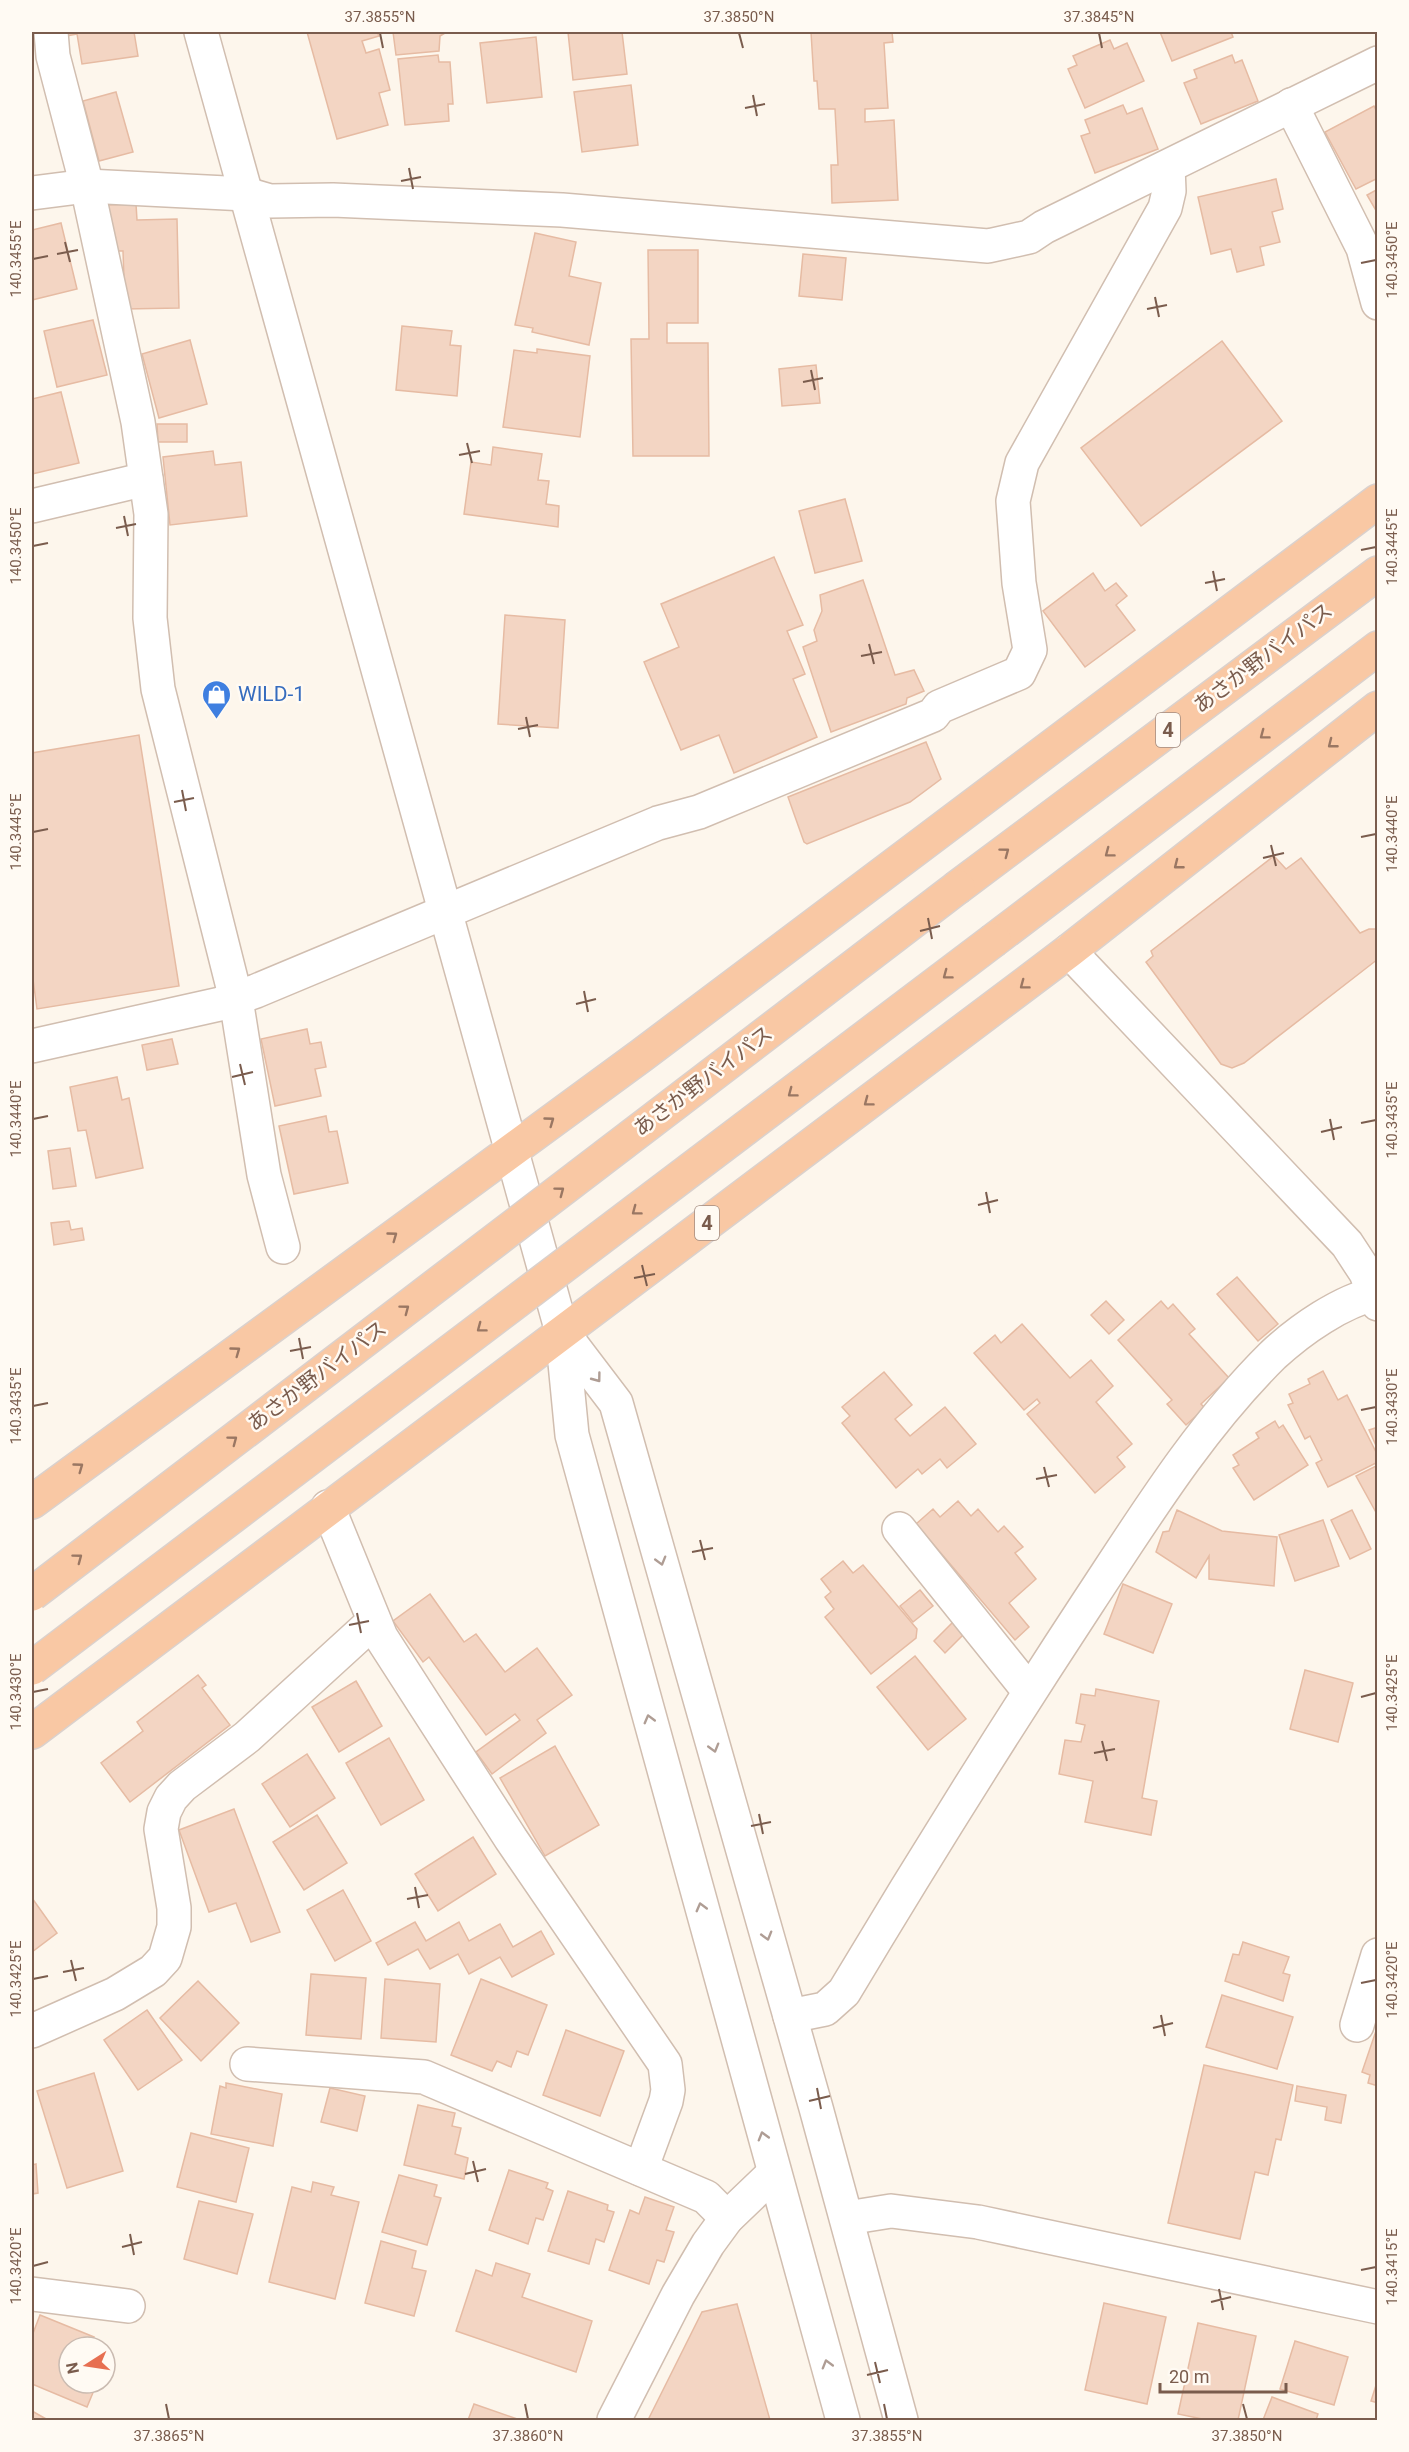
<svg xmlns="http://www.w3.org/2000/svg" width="1409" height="2452" viewBox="0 0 1409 2452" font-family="Roboto,'Noto Sans JP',sans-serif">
<rect width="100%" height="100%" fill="#fdf6ec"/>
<!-- building -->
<g fill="#f3d5c3" stroke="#e6bba3" stroke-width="1.5">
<path d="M66,32H134L138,56L82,64L77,34L66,36Z"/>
<path d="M307,32H377L379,36L362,41L366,53L379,49L390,90L379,93L388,125L337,139Z"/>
<path d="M393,32H445V33L440,36L439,51L396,55Z"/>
<path d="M568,32H622L627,74L573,80Z"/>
<path d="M811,32H892L893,42L884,43L888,108L865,109V122L894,120L898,200L832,203L831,165H838L835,109H819L817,81H814Z"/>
<path d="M1160,32H1231L1233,37L1172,61Z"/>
<path d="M536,37L542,97L487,103L480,43Z"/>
<path d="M1110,40L1114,49L1127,43L1144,81L1085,108L1068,69L1077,65L1073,56Z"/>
<path d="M438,55L439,62H450L453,104H448L449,121L405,125L398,59Z"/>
<path d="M1232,55L1235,63L1242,60L1258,101L1201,124L1184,83L1197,78L1194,70Z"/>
<path d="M631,85L638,145L582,152L574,92Z"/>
<path d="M116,92L133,152L99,161L83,101Z"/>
<path d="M1123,105L1127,114L1142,108L1158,149L1095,173L1081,136L1090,133L1085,120Z"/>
<path d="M1374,106L1378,114V178L1356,189L1325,132Z"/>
<path d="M1276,179L1283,209L1272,212L1280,242L1260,247L1264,265L1237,272L1231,249L1211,254L1198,197Z"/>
<path d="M1378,189V214L1367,195Z"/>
<path d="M136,204L137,220L177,219L179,308L125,309L123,251H108L107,205Z"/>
<path d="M61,223L77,289L32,300V230Z"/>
<path d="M535,233L576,242L569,276L601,283L589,345L532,332L533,328L515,325Z"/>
<path d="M648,250H698V323H667V343H708L709,456H633L631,339H649Z"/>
<path d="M803,254L846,258L842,300L799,296Z"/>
<path d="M93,320L107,375L57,387L44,331Z"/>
<path d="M402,326L452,331L450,345L461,346L457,396L396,390Z"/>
<path d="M190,340L207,404L159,418L142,354Z"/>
<path d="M1222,341L1282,421L1141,526L1081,448Z"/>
<path d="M537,349L590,356L580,437L503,427L514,350L537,353Z"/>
<path d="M816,365L820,403L782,406L779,369Z"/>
<path d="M61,392L79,463L32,474V399Z"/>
<path d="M157,424H187V442H158Z"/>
<path d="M493,447L542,454L538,480L549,481L546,504L559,506L558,527L464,514L471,462L491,465Z"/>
<path d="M213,451L215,465L241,462L247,516L170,525L163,457Z"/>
<path d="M845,499L862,561L815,573L799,511Z"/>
<path d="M774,557L803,625L787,631L805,674L793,679L817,737L734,773L719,735L681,750L644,662L679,647L661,604Z"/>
<path d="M1093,573L1105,591L1116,583L1127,596L1116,605L1135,630L1085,667L1043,611Z"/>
<path d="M863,580L895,675L914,670L924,691L907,698L906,704L831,732L803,647L817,641L814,630L822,611L820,595Z"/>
<path d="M505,615L565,620L558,728L498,724Z"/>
<path d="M139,735L179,986L37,1009L32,972V753Z"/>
<path d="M926,742L941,779L910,802L807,844L804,842L788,797Z"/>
<path d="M1274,856L1286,869L1301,858L1360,933L1369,929H1378V959L1244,1063L1232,1068L1221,1064L1146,962L1153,956L1151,951Z"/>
<path d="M307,1029L310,1044L321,1042L326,1067L315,1069L321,1096L275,1106L261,1039Z"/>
<path d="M172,1039L178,1064L147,1070L142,1045Z"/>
<path d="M117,1077L122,1100L129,1098L143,1168L96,1178L86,1130L78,1131L70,1087Z"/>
<path d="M326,1116L329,1132L337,1131L348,1183L294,1194L279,1126Z"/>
<path d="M70,1148L76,1186L53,1189L48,1151Z"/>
<path d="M69,1221L71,1230L82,1228L84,1240L54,1245L51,1223Z"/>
<path d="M1237,1277L1278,1324L1258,1341L1217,1294Z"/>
<path d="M1106,1301L1124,1320L1109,1334L1091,1315Z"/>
<path d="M1161,1301L1168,1309L1173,1304L1195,1329L1189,1334L1229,1378L1201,1404L1205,1408L1186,1425L1167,1404L1172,1400L1118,1340Z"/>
<path d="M1022,1324L1070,1378L1091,1360L1113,1386L1096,1402L1132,1444L1117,1457L1125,1467L1095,1493L1027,1414L1040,1403L1037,1399L1024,1410L974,1353L995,1335L1001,1343Z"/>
<path d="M1323,1371L1338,1400L1347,1395L1378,1456V1462L1328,1487L1316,1463L1322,1460L1310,1436L1305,1439L1288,1405L1293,1403L1289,1394L1310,1384L1308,1379Z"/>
<path d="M884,1372L912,1405L895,1419L910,1436L945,1407L976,1444L947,1468L940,1459L922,1474L918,1469L896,1488L842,1423L850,1416L842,1407Z"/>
<path d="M1275,1421L1279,1428L1283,1425L1308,1465L1254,1500L1233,1468L1239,1465L1233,1455L1259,1438L1256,1433Z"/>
<path d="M1378,1427V1450L1369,1430Z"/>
<path d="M1378,1465V1516L1356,1476Z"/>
<path d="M958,1501L971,1516L978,1509L998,1532L1004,1526L1023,1547L1015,1553L1036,1579L1009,1603L1029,1627L1015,1640L916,1524L933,1509L940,1517Z"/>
<path d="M1177,1510L1222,1531L1277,1537L1274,1586L1209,1579V1556L1196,1578L1156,1552L1163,1532L1169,1531Z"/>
<path d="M1352,1510L1371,1549L1350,1559L1331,1520Z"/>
<path d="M1323,1520L1339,1566L1295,1581L1279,1535Z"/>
<path d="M843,1561L853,1573L863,1565L917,1629L916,1638L871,1674L825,1617L834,1609L825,1597L831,1592L821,1579Z"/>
<path d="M1123,1584L1172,1604L1153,1653L1104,1634Z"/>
<path d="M920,1590L933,1606L913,1622L900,1606Z"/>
<path d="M430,1594L464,1642L476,1634L505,1672L537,1648L572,1695L537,1720L546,1733L492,1774L476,1752L520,1720L515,1714L486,1735L429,1657L423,1662L393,1621Z"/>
<path d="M954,1621L966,1632L945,1653L934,1641Z"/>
<path d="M915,1656L966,1719L928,1750L877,1687Z"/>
<path d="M1305,1670L1353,1683L1338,1742L1290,1729Z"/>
<path d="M198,1675L206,1685L202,1688L230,1725L130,1802L101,1763L143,1731L137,1722Z"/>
<path d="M356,1681L382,1726L339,1752L312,1707Z"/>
<path d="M1096,1689L1159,1701L1142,1798L1157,1801L1151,1835L1085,1822L1093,1781L1059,1774L1065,1740L1081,1742L1085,1725L1076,1723L1081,1694L1095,1696Z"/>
<path d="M389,1738L424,1800L381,1825L346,1763Z"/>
<path d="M555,1746L599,1825L545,1856L500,1778Z"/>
<path d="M307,1754L335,1798L290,1827L262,1784Z"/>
<path d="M234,1809L280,1932L251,1942L236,1903L209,1912L179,1830Z"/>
<path d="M317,1815L347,1863L304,1890L273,1842Z"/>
<path d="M473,1837L496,1874L438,1911L415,1874Z"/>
<path d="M343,1890L371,1941L335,1961L307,1910Z"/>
<path d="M32,1898L57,1933L32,1952Z"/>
<path d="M415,1922L426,1941L459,1922L469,1941L500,1924L513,1947L541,1931L554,1954L512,1977L500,1957L469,1974L458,1954L430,1969L418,1949L388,1965L376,1943Z"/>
<path d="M1243,1942L1289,1957L1283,1973L1290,1975L1283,2001L1225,1981L1233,1954L1239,1955Z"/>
<path d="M311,1974L366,1978L361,2039L306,2035Z"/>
<path d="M385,1979L440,1984L436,2042L381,2038Z"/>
<path d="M481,1979L547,2005L528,2055L517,2051L511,2067L497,2061L492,2071L451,2055Z"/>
<path d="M198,1981L239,2023L201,2061L160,2018Z"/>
<path d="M1222,1995L1293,2017L1277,2069L1206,2047Z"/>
<path d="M147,2010L182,2060L138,2090L104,2040Z"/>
<path d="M1378,2025V2086L1368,2083L1370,2075L1362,2072Z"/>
<path d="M566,2030L624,2051L600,2116L543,2095Z"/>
<path d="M1204,2065L1293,2085L1281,2140L1276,2139L1268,2175L1255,2172L1240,2239L1168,2223Z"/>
<path d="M94,2073L123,2171L67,2188L37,2091Z"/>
<path d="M226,2083L282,2094L273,2146L211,2134L220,2086L226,2088Z"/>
<path d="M1297,2086L1346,2095L1341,2123L1325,2120L1327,2107L1295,2101Z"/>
<path d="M330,2088L365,2096L357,2131L321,2122Z"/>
<path d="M418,2105L455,2113L452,2126L461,2128L455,2154L468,2158L464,2179L404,2165Z"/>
<path d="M191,2133L249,2148L236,2202L177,2187Z"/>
<path d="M36,2164L38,2193L32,2194V2165Z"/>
<path d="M509,2170L548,2183L546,2188L553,2191L543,2220L536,2218L528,2244L489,2230Z"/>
<path d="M399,2175L437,2185L434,2196L441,2198L427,2245L382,2232Z"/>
<path d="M313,2182L334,2187L331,2195L359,2202L335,2299L269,2282L292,2187L311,2192Z"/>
<path d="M568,2191L608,2205L607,2210L614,2212L604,2242L596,2239L589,2264L548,2251Z"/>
<path d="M645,2197L674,2207L666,2230L674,2232L664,2262L657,2260L649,2284L609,2270L630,2210L639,2214Z"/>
<path d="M199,2201L253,2214L237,2274L184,2259Z"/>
<path d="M381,2241L416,2251L412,2268L426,2271L414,2316L365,2303Z"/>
<path d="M496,2263L530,2274L522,2297L592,2321L576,2372L456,2331L476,2270L492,2276Z"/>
<path d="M1104,2303L1166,2317L1147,2404L1085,2390Z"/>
<path d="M737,2304L770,2420H648L702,2312Z"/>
<path d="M40,2315L94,2337L90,2347H69V2383H97L87,2407L32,2384V2336Z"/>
<path d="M1198,2323L1256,2336L1238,2420H1207L1178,2414Z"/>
<path d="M1295,2341L1348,2357L1334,2405L1280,2389Z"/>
<path d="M1378,2379V2403L1371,2401Z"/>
<path d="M1272,2397L1318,2414L1316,2420H1263Z"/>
<path d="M474,2404L520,2420H468Z"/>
<path d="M32,2411L48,2420H32Z"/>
</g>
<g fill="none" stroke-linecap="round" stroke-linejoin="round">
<defs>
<g id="minor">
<path d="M51,32L53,56L87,186L138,422L151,514L150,618L158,689L236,999L264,1175L283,1247"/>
<path d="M1291,105L1363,248L1378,303"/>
<path d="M32,193L87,186L246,194L270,201L333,200L562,210L988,246L1029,237L1044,227L1378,63"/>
<path d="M32,506L146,479"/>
<path d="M1069,951L1347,1244L1366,1273L1378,1304"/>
<path d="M32,1046L220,1004L256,991L658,823L699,812L933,715L939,707L1019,673L1030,650L1019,583L1013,501L1022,463L1165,208L1169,191L1168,167"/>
<path d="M328,1507L381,1637L511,1839L665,2064L668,2090L666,2101L641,2169"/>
<path d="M899,1529L1029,1691"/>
<path d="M790,2016L825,2009L844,1992C923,1860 1005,1729 1089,1601C1145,1516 1200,1427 1273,1355C1300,1330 1341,1301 1378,1293"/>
<path d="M1357,2025L1378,1955"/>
<path d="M32,2031L115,1994L153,1971L165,1958L174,1927V1908L161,1829L164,1812L171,1798L182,1786L247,1737L373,1622"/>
<path d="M247,2064L424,2077L706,2197L727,2218"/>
<path d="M847,2218L891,2211L978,2222L1378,2307"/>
<path d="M32,2294L128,2306"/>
<path d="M614,2420L678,2295L708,2244L727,2218L773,2174"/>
</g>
<g id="tertiary">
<path d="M201,32L562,1332L572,1435L843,2420"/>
<path d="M562,1332L616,1403L816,2108L901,2420"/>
</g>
<g id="trunk">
<path d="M958,887L1378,573"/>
<path d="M994,940L1378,648"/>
<path d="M32,1502L642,1055L1378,501"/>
<path d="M32,1732L1069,951L1378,708"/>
</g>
</defs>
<!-- minor casing -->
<use href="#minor" stroke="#d1beb0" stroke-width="36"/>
<!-- tertiary casing -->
<use href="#tertiary" stroke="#d1beb0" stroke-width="36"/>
<!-- trunk casing -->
<use href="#trunk" stroke="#dad1cd" stroke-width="36"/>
<!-- minor -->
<use href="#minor" stroke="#fff" stroke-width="33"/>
<!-- tertiary -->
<use href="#tertiary" stroke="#fff" stroke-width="33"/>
<!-- trunk -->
<use href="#trunk" stroke="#f9c8a4" stroke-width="33"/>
<defs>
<g id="trunk-bridge">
<path d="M32,1594L958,887"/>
<path d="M32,1668L994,940"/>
</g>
</defs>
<!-- trunk-bridge casing -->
<use href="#trunk-bridge" stroke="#dad1cd" stroke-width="36" stroke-linecap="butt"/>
<!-- trunk-bridge -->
<use href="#trunk-bridge" stroke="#f9c8a4" stroke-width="33"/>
</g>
<!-- one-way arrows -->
<defs><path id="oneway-chevron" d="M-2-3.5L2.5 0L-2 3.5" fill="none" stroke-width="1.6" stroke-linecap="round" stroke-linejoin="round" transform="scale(1.5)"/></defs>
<g stroke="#9a7763">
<use href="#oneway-chevron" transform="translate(1264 735) rotate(143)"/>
<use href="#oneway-chevron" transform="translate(1332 744) rotate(142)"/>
<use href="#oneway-chevron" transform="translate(1005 852) rotate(-37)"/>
<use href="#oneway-chevron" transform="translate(1109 853) rotate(143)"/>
<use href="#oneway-chevron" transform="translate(1178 865) rotate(142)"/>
<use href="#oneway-chevron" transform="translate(947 975) rotate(143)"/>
<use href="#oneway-chevron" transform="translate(1024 985) rotate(143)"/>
<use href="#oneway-chevron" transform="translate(792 1093) rotate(143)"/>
<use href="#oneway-chevron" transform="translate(868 1102) rotate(143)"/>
<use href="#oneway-chevron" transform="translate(550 1121) rotate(-36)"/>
<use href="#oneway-chevron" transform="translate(560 1191) rotate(-37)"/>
<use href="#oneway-chevron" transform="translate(636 1211) rotate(143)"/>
<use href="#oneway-chevron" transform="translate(393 1236) rotate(-36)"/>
<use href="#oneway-chevron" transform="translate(405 1309) rotate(-37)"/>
<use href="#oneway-chevron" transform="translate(481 1328) rotate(143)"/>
<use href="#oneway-chevron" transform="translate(236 1351) rotate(-36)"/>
<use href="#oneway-chevron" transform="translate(233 1440) rotate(-37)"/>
<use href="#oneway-chevron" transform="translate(79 1467) rotate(-36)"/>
<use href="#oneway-chevron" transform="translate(78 1558) rotate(-37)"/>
</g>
<g stroke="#af9d94">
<use href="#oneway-chevron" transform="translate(597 1378) rotate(53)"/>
<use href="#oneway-chevron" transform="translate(661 1561) rotate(74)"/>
<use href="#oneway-chevron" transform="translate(649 1719) rotate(-105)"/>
<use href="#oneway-chevron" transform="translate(714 1748) rotate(74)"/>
<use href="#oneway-chevron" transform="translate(701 1907) rotate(-105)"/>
<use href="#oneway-chevron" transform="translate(767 1936) rotate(74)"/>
<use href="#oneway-chevron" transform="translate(763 2136) rotate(-106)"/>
<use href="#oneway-chevron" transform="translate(827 2364) rotate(-106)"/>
</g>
<!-- ticks -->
<path fill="none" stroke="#7a5c4d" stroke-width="2" d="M380,33L383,48M739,33L743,48M1099,33L1102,48M753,95L757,116M745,108L765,104M409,168L413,189M401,181L421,177M65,242L70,262M57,254L78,250M33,259L48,256M1361,263L1376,260M1155,297L1159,317M1147,309L1167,305M811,370L815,390M803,382L823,378M467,443L472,463M459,455L480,451M124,516L128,536M116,528L136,524M33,546L48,543M1361,550L1376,547M1213,571L1217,591M1205,583L1225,579M869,644L874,664M861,656L882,652M526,717L530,737M518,729L538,725M182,790L186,811M174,802L194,798M33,832L48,829M1361,837L1376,834M1271,845L1276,866M1263,858L1284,853M928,918L932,939M920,931L940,926M584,991L588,1012M576,1004L596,999M240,1064L245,1085M232,1077L253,1072M33,1119L48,1116M1330,1119L1334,1140M1361,1123L1376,1120M1321,1132L1342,1127M986,1192L990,1213M978,1205L998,1200M642,1265L647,1286M634,1278L655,1274M299,1338L303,1359M290,1351L311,1347M33,1406L48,1403M1361,1410L1376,1407M1044,1467L1049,1487M1036,1479L1057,1475M700,1540L705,1560M692,1552L713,1548M357,1613L361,1633M349,1625L369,1621M33,1692L48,1689M1361,1697L1376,1693M1102,1741L1107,1761M1094,1753L1115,1749M759,1814L763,1834M751,1826L771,1822M415,1887L419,1908M407,1899L428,1895M71,1960L76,1981M63,1972L84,1968M33,1979L48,1976M1361,1983L1376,1980M1161,2015L1165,2036M1153,2028L1173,2023M817,2088L821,2109M809,2101L830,2096M473,2161L478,2182M465,2174L486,2169M130,2234L134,2255M122,2247L142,2242M33,2266L48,2262M1361,2270L1376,2267M1219,2289L1223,2310M1211,2302L1231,2297M875,2362L880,2383M867,2375L888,2370M166,2404L169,2419M525,2404L528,2419M884,2404L887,2419M1243,2404L1247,2419"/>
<!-- icons -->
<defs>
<symbol id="shop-pin" viewBox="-11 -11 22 30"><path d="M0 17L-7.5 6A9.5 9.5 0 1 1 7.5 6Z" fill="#3f7fe0" stroke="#fffaf3"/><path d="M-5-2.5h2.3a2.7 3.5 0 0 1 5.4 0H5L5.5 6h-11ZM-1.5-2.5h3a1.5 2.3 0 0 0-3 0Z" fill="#fff"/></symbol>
</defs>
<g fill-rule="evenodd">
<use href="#shop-pin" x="200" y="678" width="33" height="45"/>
</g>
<g text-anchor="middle" stroke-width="5" stroke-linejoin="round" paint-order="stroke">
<!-- shield labels -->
<g fill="#fffaf3" stroke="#a28b7f" stroke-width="1.5">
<rect x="1156" y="713" width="24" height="34" rx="4.5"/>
<rect x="695" y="1206" width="24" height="34" rx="4.5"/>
</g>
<g font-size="20" font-weight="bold" fill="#7a5c4d">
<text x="1168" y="737">4</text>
<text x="707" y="1230">4</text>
</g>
<!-- street labels -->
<g font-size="21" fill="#7a5c4d" stroke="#fffaf3">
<text transform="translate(1263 658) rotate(-37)" y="7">あさか野バイパス</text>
<text transform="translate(703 1081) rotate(-37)" y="7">あさか野バイパス</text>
<text transform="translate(317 1376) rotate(-37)" y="7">あさか野バイパス</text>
</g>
<!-- shop labels -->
<g font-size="21" fill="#366cbe" stroke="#fffaf3" text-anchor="start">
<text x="238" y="701">WILD-1</text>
</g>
</g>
<!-- border -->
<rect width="1409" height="2452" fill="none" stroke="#fffaf3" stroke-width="66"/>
<!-- north arrow -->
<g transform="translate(87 2365) rotate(258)"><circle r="28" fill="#fffaf3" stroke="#cabbb1" stroke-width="1.5"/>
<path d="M0-4.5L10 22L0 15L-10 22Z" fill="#e76f51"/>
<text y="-9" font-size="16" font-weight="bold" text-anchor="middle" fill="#7a5c4d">N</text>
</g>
<!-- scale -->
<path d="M1160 2383v9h126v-9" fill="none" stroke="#7a5c4d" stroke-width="3"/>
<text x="1169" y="2383" font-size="18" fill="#7a5c4d" stroke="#fffaf3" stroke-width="4.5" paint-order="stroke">20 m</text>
<rect x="33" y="33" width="1343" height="2386" fill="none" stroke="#7a5c4d" stroke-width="2"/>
<g font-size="15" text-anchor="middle" fill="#7a5c4d">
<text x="380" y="22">37.3855°N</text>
<text x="739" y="22">37.3850°N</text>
<text x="1099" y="22">37.3845°N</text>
<text transform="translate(16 259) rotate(-90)" y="5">140.3455°E</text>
<text transform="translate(1392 260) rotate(-90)" y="5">140.3450°E</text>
<text transform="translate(16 546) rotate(-90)" y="5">140.3450°E</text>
<text transform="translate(1392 547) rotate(-90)" y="5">140.3445°E</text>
<text transform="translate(16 832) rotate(-90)" y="5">140.3445°E</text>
<text transform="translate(1392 834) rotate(-90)" y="5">140.3440°E</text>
<text transform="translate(16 1119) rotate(-90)" y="5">140.3440°E</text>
<text transform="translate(1392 1120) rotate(-90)" y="5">140.3435°E</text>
<text transform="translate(16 1406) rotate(-90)" y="5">140.3435°E</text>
<text transform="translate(1392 1407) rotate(-90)" y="5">140.3430°E</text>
<text transform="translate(16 1692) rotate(-90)" y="5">140.3430°E</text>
<text transform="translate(1392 1693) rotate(-90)" y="5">140.3425°E</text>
<text transform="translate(16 1979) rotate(-90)" y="5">140.3425°E</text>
<text transform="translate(1392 1980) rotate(-90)" y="5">140.3420°E</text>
<text transform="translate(16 2266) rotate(-90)" y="5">140.3420°E</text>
<text transform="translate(1392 2267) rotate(-90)" y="5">140.3415°E</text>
<text x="169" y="2441">37.3865°N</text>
<text x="528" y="2441">37.3860°N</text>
<text x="887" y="2441">37.3855°N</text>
<text x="1247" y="2441">37.3850°N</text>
</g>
</svg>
